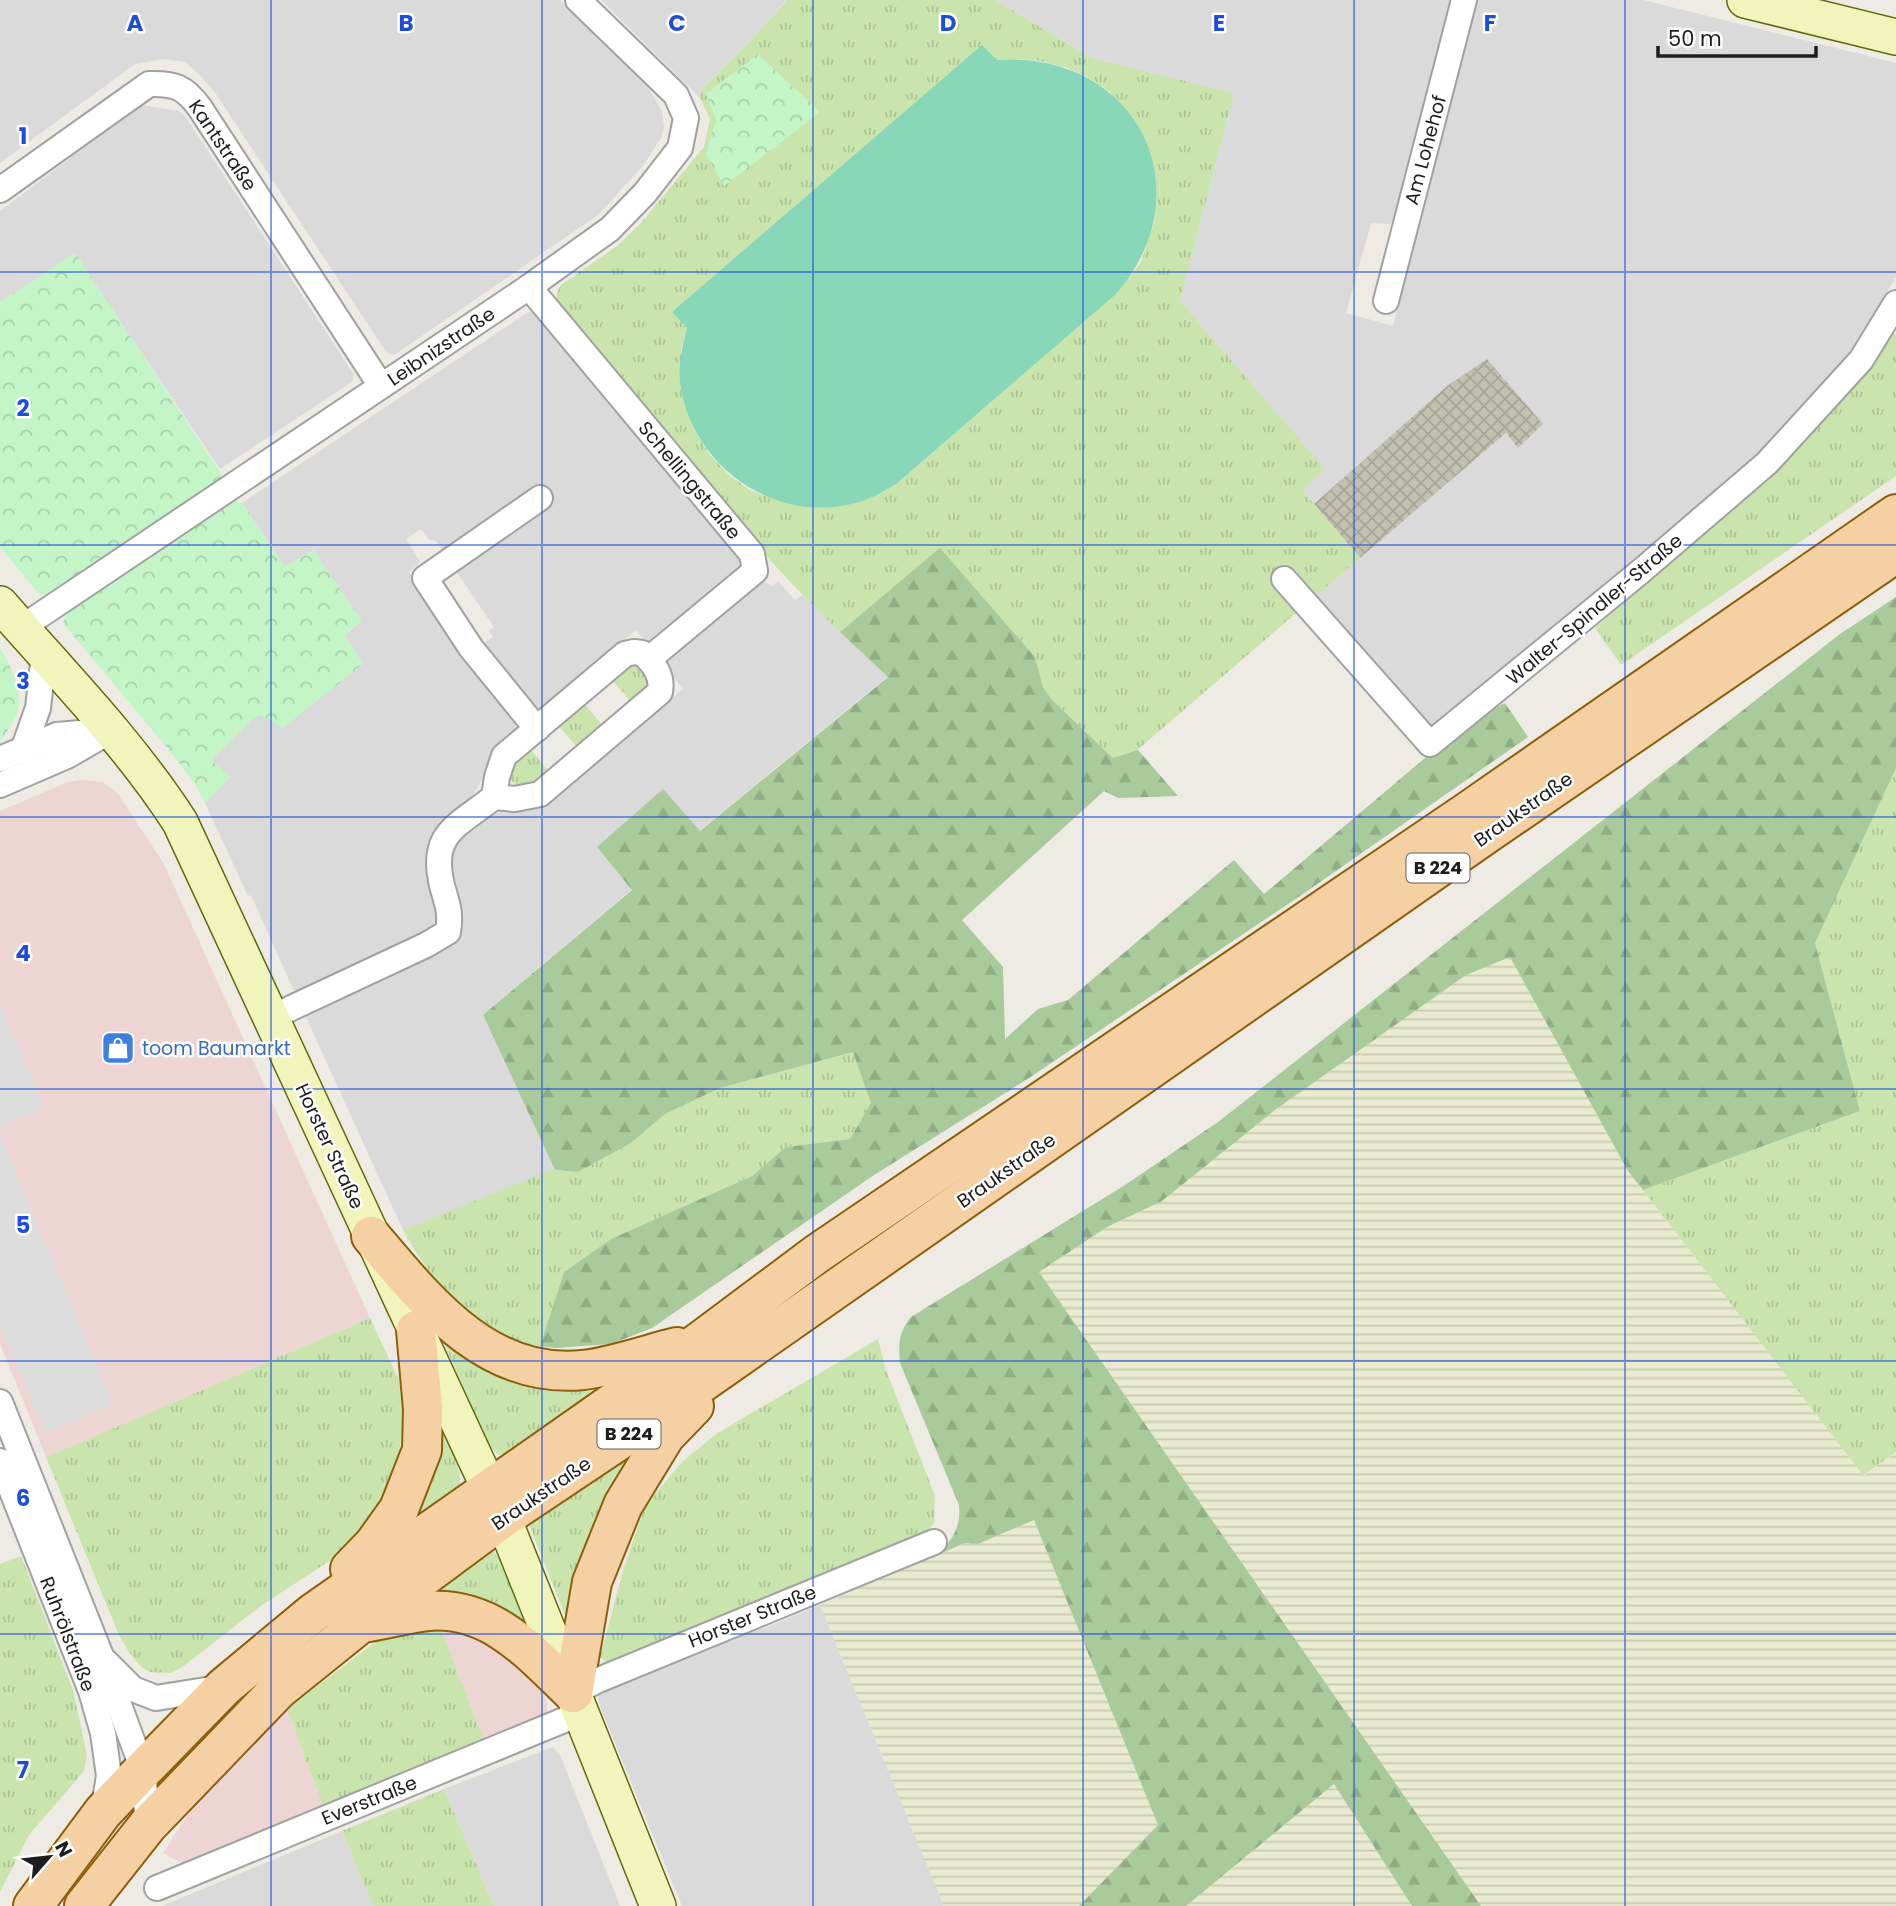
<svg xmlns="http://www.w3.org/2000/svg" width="1896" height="1906" viewBox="0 0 1896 1906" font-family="Poppins,sans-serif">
<defs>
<pattern id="construction-cross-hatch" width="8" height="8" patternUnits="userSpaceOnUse" patternTransform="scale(1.75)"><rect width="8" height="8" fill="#c2c1b0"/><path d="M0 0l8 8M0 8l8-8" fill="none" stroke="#a6a597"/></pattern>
<pattern id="farmland-rules" width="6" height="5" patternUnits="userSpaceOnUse" patternTransform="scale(1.75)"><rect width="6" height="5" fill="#e9ebd0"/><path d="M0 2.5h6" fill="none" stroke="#c7c9b2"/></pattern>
<pattern id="grass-tufts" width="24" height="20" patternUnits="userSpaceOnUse" patternTransform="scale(1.75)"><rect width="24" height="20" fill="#c9e5ad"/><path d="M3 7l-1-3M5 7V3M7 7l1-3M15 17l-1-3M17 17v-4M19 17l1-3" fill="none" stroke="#acc494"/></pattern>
<pattern id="forest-firs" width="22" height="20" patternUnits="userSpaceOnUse" patternTransform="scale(1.75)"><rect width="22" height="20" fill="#a9ca9b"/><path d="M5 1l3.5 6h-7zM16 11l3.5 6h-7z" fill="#91ad85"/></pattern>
<pattern id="park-crowns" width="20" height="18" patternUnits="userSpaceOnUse" patternTransform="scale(1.75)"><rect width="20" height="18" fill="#c3f5c7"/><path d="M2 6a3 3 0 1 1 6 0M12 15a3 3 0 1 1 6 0" fill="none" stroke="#a7d2aa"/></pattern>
</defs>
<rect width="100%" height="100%" fill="#eeeae4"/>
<!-- residential -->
<g fill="#dbdada">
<path d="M0,0H560L649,89L662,111L664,128L661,138L643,166L598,215L394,355L386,352L216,94L200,75L185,62L163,59L135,64L0,163Z"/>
<path d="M601,0H786L751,40L703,88L700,98Z"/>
<path d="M995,0H1450L1394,219L1390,224L1371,223L1346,313L1393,326L1476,0H1643L1896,63V277L1849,353L1822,387L1768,445L1544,640L1438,726L1430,727L1312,599L1506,433L1518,448L1543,424L1447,386L1314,504L1301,490L1324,469L1180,301L1234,93L1092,58Z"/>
<path d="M141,105L179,111L185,116L354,375L352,382L220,469L75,254L0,302V211Z"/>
<path d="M530,311L539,316L614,412L619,407L742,553L744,567L650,647L636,630L541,709L529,704L480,646L493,637L489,631L494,627L456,571L527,514L537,515L552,504L540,485L512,503L469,539L465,534L442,550L436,541L429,540L421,529L406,539L420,562L409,572L467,659L515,722L516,730L495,748L487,772L472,796L440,825L427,843L426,855L440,914L438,926L297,992L293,989L251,895L248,896L205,803L230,777L211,760L251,720L361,621L313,550L285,567L242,503Z"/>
<path d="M761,580L772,586L778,581L795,600L802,595L888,676L699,831L597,847L632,889L483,1015L555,1170L403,1230L305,1015L451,946L459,935L463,921V909L449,857L456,843L493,814L535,804L553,796L683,689L660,660Z"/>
<path d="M820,1605L944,1906H682L599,1704L598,1695L600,1691L759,1620L763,1629Z"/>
<path d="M553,1747L560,1755L620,1906H494L444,1789Z"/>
<path d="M342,1831L373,1906H162Z"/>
</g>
<!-- commercial -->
<g fill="#edd5d4">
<path d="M82,780L103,782L118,794L164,864L370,1318L46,1457L0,1344V811L68,782Z"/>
<path d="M440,1626L482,1628L530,1671L547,1702V1711L542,1718L485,1743Z"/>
<path d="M287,1709L324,1809L185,1865L163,1853L193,1807Z"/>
</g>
<!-- construction -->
<path fill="url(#construction-cross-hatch)" d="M1487,359L1543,424L1518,448L1506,433L1360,558L1314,504L1447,386Z"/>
<!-- farmland -->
<g fill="url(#farmland-rules)">
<path d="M1510,957L1628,1171L1864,1475L1896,1452V1906H1481L1039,1272L1107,1227L1162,1201L1275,1110L1466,975Z"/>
<path d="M1034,1520L1158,1825L1079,1906H944L820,1605L965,1543L978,1544Z"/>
<path d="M1334,1784L1412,1906H1186Z"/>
</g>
<!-- grass -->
<g fill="url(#grass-tufts)" fill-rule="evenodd">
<path d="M787,0H995L1092,58L1234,93L1180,301L1325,469L1302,490L1360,558L1135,752L1113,758L1052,700L1043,687L1035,657L940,549L840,632C735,531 647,415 557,301V293L561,285L617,246L641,223L704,147L710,119L700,98L703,88L751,40ZM1016,59L1036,60L1065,67L1087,77L1110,92L1156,179L1157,200L1154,223L1141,262L1115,295L896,484L869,499L819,508L775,500L750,490L729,475L710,455L694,430L681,351L687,328L672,312L996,60Z"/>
<path d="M1892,332L1896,335V476L1621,665L1595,628L1782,466L1844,399Z"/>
<path d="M642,663L652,685L631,702L611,679L620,667Z"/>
<path d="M583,702L603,726L578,748L557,724Z"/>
<path d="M529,747L549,772L540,783L517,787L508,776V765Z"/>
<path d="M1896,768V1452L1863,1475L1643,1190L1860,1111L1815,943Z"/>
<path d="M853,1052L872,1103L850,1139L786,1147L752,1176L611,1239L564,1272L540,1346C478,1338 431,1282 403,1230L551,1170L578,1172L631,1143L665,1114L720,1088Z"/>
<path d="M370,1318L399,1380L404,1419L399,1453L389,1484L372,1520L331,1560L262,1605L181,1668L170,1673L149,1672L141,1667L129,1652L119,1635L46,1457Z"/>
<path d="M442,1339L612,1383L507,1454L499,1455L490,1447Z"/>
<path d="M878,1339L886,1370L935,1496L934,1523L926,1532L608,1664L600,1657L624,1567L645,1506L681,1463L716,1434Z"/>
<path d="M440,1425C447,1443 465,1471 459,1490L404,1528Z"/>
<path d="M644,1439L571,1616L566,1617L529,1525L531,1516Z"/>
<path d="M485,1550L495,1553L502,1561L531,1629L422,1600Z"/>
<path d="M21,1556L73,1690L87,1755L84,1771L29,1835L0,1892V1564Z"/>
<path d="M440,1626L485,1743L324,1809L287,1709L386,1634Z"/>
<path d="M444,1789L494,1906H373L342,1831Z"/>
</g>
<!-- forest -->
<g fill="url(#forest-firs)">
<path d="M940,548L1035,657L1043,687L1052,700L1113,758L1138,750L1178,796L1118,798L1104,791L962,920L1003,967L1005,1039L1038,1009L1068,1000L1234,860L1264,894L1444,742L1475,718L1505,703L1528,737L1303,894L1029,1078L874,1175L652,1328L611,1344L555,1348L540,1346L564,1272L611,1239L752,1176L786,1147L850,1139L871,1103L853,1052L720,1088L665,1114L631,1143L578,1172L555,1170L483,1015L632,890L597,847L663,789L700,831L888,677L840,632Z"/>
<path d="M1896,597V768L1815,943L1860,1111L1643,1190L1628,1171L1510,957L1466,975L1275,1110L1162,1201L1107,1227L1039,1272L1481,1906H1412L1334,1784L1186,1906H1079L1158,1825L1034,1520L978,1544L965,1543L937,1555C953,1540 961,1527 959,1505L900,1363C898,1343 899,1332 911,1317L1125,1185L1218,1122L1840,634Z"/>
</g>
<!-- park -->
<g fill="url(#park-crowns)">
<path d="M758,54L820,112L724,186L706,154L716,120L706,94Z"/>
<path d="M75,253L222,475L220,481L46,594L40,595L0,547V302Z"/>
<path d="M233,502L242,503L285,567L313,550L362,621L345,635L363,664L283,728L260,715L251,720L211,760L230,777L205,803L196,785L169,750L63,623L67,613Z"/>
<path d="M0,648C12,668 26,694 15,718C11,726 5,734 0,742Z"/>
</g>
<!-- pitch -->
<path fill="#87d7b8" d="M982,45L997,60C1135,50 1208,190 1115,295L896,484C887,489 878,495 868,499C782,531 690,469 680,381C678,363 683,345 687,328L672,312Z"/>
<!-- parking -->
<g fill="#ddd">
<path d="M0,1003L44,1108L0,1127Z"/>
<path d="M0,1135L113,1404L45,1433L0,1327Z"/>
</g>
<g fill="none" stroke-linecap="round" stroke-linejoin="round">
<defs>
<g id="street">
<path d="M0,190L149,84C174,83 185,87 200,108L381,386"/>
<path d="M529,287L752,554L755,571L649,659"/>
<path d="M1386,301L1464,0"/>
<path d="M1284,579L1430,744L1640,572L1767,463L1861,360L1896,303"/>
<path d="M21,628L529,287L610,229L645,193L680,148L686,118L676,95L578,0"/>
<path d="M634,652L642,653C654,664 663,675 660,692L540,794L515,799L494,797L497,777L504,756L625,654Z"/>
<path d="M537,729L471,648L425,578L540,498"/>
<path d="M23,750L38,708L44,654"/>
<path d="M0,759L57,735L104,731"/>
<path d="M0,785L67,756L112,730"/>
<path d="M270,1018L426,945L448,932C451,914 448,906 443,889C428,834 456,827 494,797"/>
<path d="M0,1402L101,1656L143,1770L148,1825"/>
<path d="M0,1461L91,1691L103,1733L109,1776L103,1812"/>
<path d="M106,1662L133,1689L156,1698L224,1687"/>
<path d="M573,1693L596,1681L934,1542"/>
<path d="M157,1888L581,1713"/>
</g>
<g id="secondary">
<path d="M1745,0L1896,37"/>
<path d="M0,604C62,675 129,743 180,822L503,1518L658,1906"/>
</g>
<g id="primary">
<path d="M371,1236C426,1301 487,1380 583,1370C612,1367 648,1354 677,1347"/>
<path d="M350,1569L374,1544L399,1509L422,1450L423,1409L416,1330"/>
<path d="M369,1622C388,1619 408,1613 428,1611C492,1606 531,1653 573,1693"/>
<path d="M573,1693L592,1582L623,1505L665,1436L694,1406"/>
<path d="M33,1906L103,1812L143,1770L224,1687L313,1613L699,1342L818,1253L1467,812L1896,514"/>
<path d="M84,1906L148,1825L278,1690L360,1624L503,1518L633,1431L1482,837L1896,553"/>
</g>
</defs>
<!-- street casing -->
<use href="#street" stroke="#a1a1a1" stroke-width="28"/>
<!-- secondary casing -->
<use href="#secondary" stroke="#626c0c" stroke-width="38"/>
<!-- primary casing -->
<use href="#primary" stroke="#8c600b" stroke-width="42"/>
<!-- street -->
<use href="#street" stroke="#fff" stroke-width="24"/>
<!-- secondary -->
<use href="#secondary" stroke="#f2f5bb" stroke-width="35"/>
<!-- primary -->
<use href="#primary" stroke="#f5d0a2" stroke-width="38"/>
</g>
<!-- grid -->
<path fill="none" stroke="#1d4ed8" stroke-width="2" stroke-opacity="0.55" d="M271,0V1906M542,0V1906M813,0V1906M1083,0V1906M1354,0V1906M1625,0V1906M0,272H1896M0,545H1896M0,817H1896M0,1089H1896M0,1361H1896M0,1634H1896"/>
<!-- icons -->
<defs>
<symbol id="shop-square" viewBox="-11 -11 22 22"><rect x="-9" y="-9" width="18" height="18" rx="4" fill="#3f7fe0" stroke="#fff"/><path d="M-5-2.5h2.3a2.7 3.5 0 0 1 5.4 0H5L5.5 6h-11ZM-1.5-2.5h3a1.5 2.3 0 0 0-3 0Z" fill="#fff"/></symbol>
</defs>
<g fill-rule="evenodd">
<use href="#shop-square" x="99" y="1029" width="38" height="38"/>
</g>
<g text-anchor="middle" stroke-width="5" stroke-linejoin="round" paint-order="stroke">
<!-- shield labels -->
<g fill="#fff" stroke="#616161" stroke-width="2">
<rect x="1406.5" y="853.5" width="63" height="29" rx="5"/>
<rect x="597.5" y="1419.5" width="63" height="29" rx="5"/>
</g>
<g font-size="18" font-weight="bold" fill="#1d1d1d">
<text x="1438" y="874">B 224</text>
<text x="629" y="1440">B 224</text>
</g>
<!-- street labels -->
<g font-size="19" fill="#1d1d1d" stroke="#fff">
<text transform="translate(223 145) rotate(56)" y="7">Kantstraße</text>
<text transform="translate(1425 150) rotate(-75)" y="7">Am Lohehof</text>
<text transform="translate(441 346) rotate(-34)" y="7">Leibnizstraße</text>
<text transform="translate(690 480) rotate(50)" y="7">Schellingstraße</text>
<text transform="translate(1594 609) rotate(-40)" y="7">Walter-Spindler-Straße</text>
<text transform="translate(1523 809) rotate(-35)" y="7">Braukstraße</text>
<text transform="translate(330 1146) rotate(65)" y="7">Horster Straße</text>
<text transform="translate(1006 1170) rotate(-35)" y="7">Braukstraße</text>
<text transform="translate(541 1493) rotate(-34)" y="7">Braukstraße</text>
<text transform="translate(752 1616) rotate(-22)" y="7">Horster Straße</text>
<text transform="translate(68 1634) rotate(69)" y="7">Ruhrölstraße</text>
<text transform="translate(369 1800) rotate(-22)" y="7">Everstraße</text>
</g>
<!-- shop labels -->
<g font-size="19" fill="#366cbe" stroke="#fff" text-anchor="start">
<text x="142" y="1055">toom Baumarkt</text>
</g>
</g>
<g font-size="23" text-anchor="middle" font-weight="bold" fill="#1d4ed8" stroke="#fff" stroke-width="5" stroke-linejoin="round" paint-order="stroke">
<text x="135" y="31">A</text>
<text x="406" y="31">B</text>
<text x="677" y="31">C</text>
<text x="948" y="31">D</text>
<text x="1219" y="31">E</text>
<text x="1490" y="31">F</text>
<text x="23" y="144">1</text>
<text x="23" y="416">2</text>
<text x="23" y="689">3</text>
<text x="23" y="961">4</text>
<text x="23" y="1233">5</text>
<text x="23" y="1506">6</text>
<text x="23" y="1778">7</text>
</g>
<!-- north arrow -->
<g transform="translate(49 1857) rotate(62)" stroke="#ffffff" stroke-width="5" paint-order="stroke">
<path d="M0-5L12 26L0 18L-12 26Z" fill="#1d1d1d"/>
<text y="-10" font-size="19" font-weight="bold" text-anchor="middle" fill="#1d1d1d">N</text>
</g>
<!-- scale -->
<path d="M1658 46v10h158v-10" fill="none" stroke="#1d1d1d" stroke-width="3.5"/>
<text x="1668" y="46" font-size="21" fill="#1d1d1d" stroke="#ffffff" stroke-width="5" paint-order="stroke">50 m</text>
</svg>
